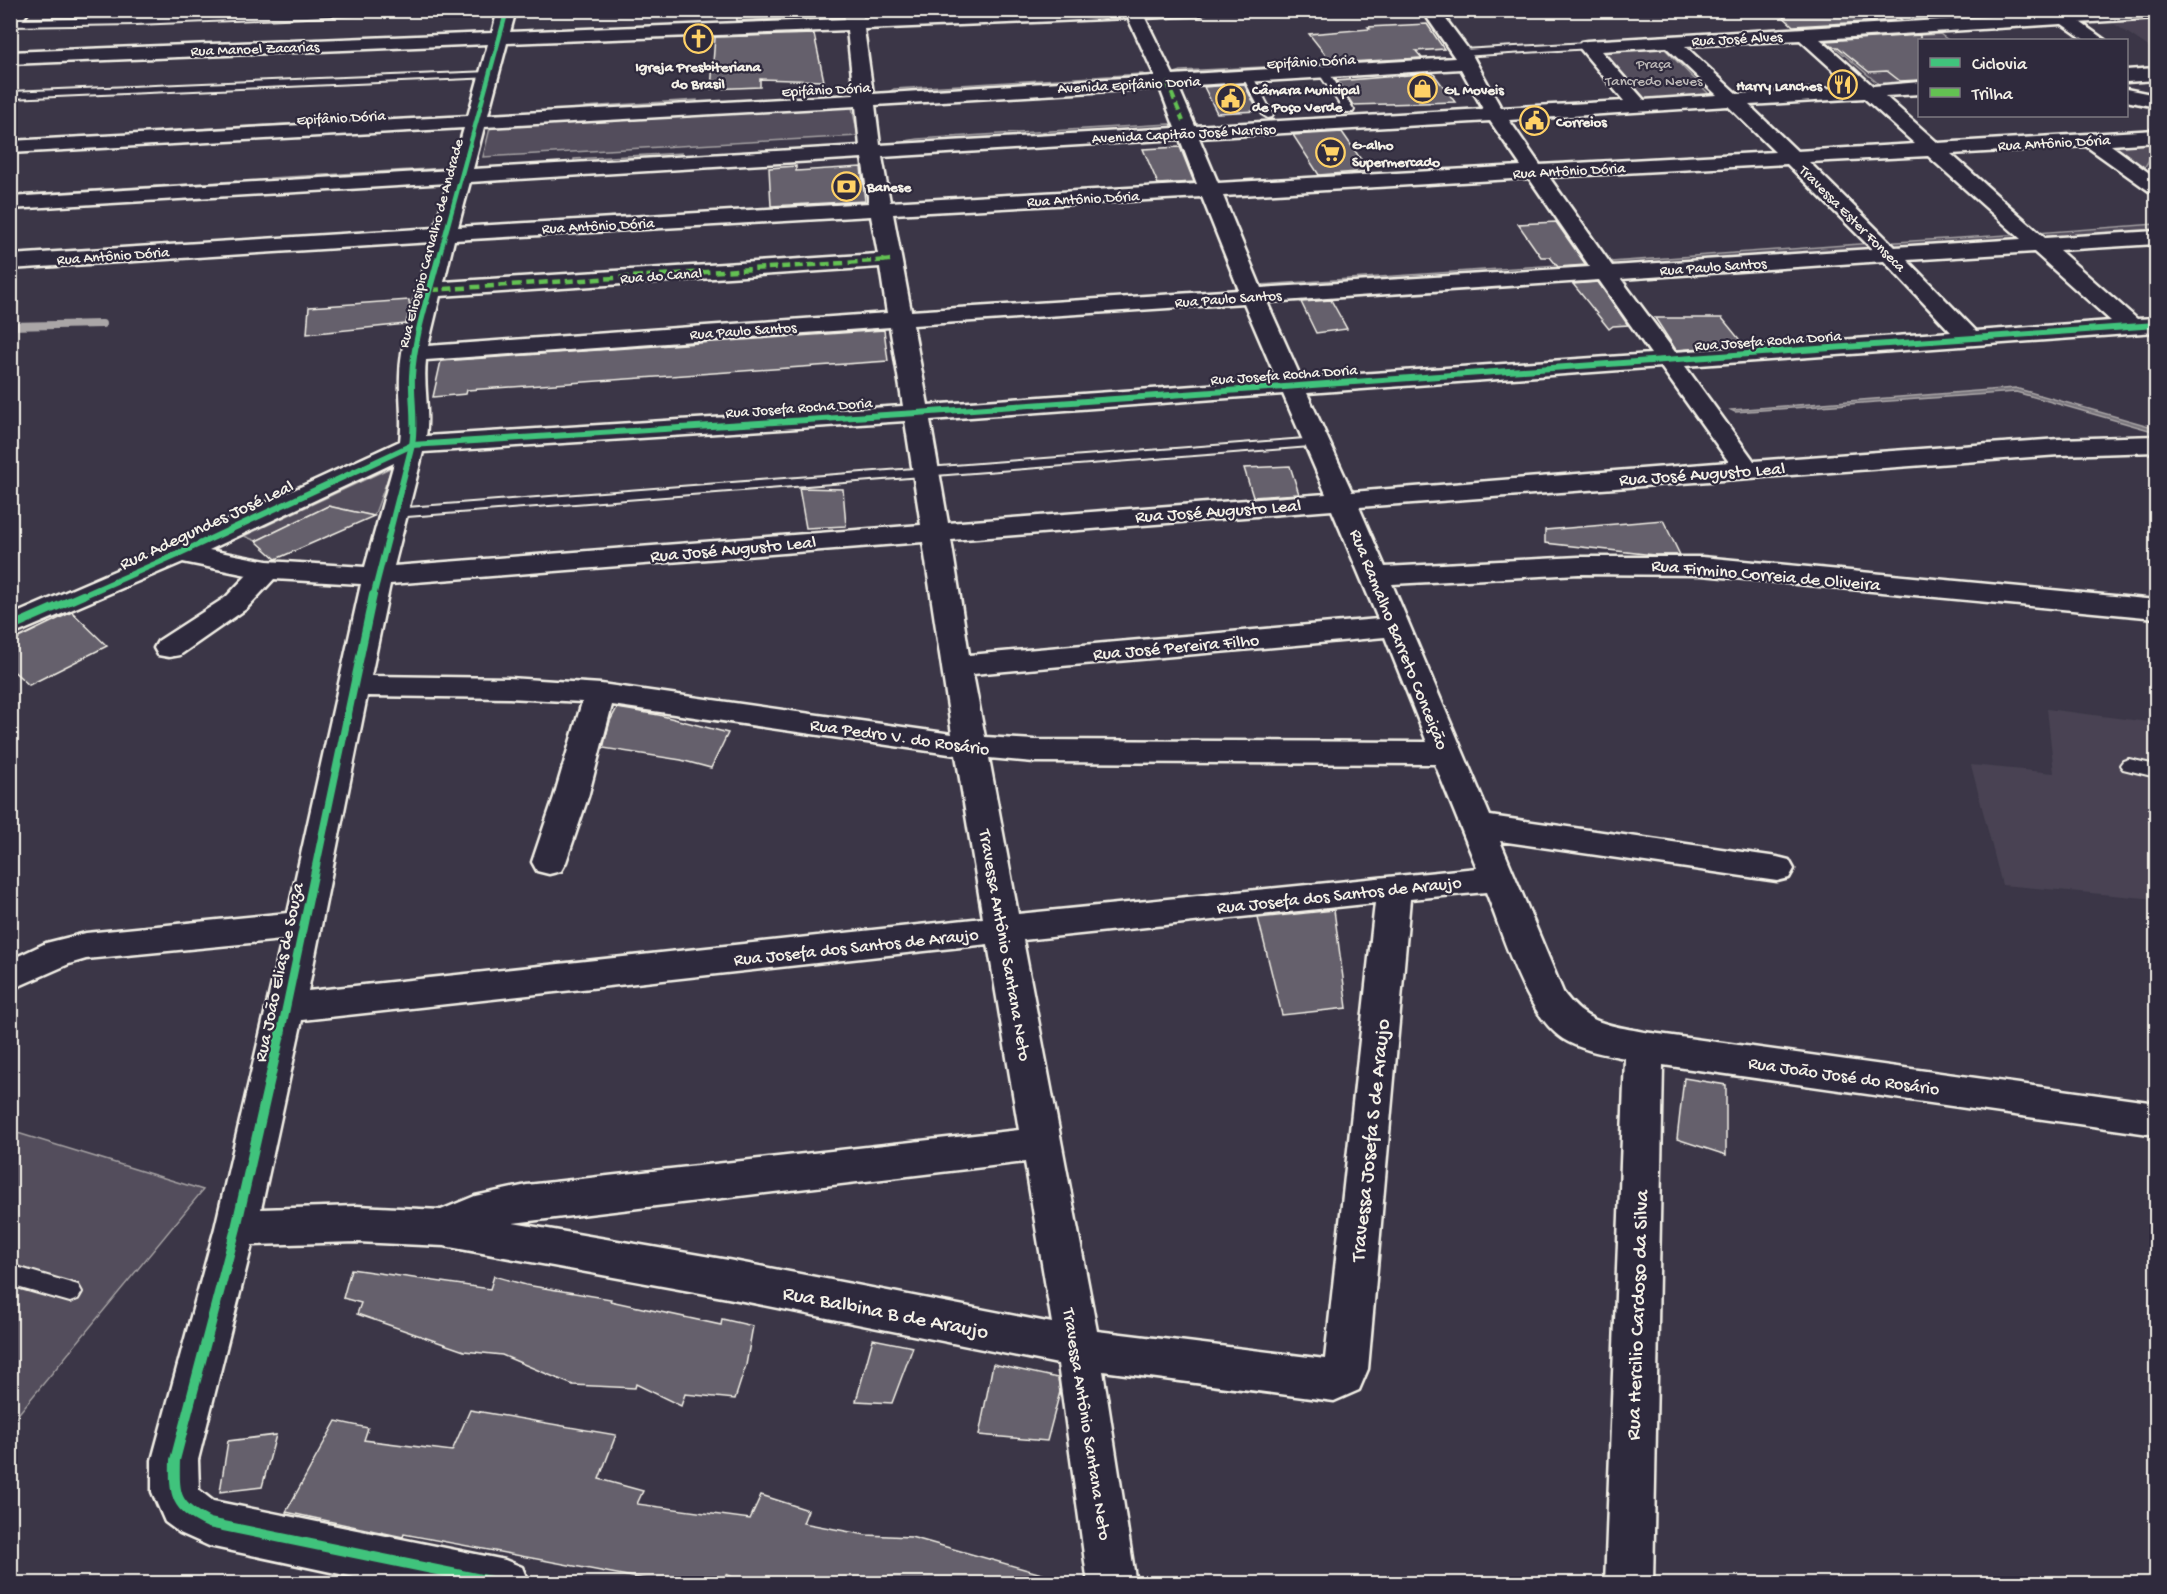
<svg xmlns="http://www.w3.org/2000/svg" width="2167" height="1594" viewBox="0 0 2167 1594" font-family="'Gochi Hand',sans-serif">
<rect width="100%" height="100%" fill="#3b3647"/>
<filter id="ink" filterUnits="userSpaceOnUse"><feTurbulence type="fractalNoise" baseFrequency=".0167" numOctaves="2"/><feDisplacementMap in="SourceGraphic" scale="12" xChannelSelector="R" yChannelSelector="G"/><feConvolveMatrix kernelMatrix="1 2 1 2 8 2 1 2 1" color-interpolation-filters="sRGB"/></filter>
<g filter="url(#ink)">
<!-- built -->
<g fill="#484352">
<path d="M2156,20V52L2113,23Z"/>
<path d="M2047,709L2156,723V899L2002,885L1971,765L2054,773Z"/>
</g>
<!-- green -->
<g fill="#534e5c" stroke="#a4a0a2" stroke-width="1.5">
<path d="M1940,34L1948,40H1920L1919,84L1881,86L1828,41Z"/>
<path d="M1662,46L1712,97L1646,100L1599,49Z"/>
<path d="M1307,65L1316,67L1184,78L1169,75L1181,71Z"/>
<path d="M1142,74L1150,77L889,95L887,93L894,89Z"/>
<path d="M697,100L696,105L583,112L584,107Z"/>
<path d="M852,107L858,136L483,157L490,128Z"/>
<path d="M393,118L396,119L390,122L161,134L160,131Z"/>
<path d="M1169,124L1176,125L1178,129L908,145L905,143L906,141L917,139Z"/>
<path d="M2156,139V148L2142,172L2102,143Z"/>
<path d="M682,153L683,158L574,163V159Z"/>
<path d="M446,168V172L270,183V178Z"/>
<path d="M236,181L235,186L11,200V195Z"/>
<path d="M2156,224V234L2044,241L2035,233Z"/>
<path d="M2023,234L2033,243L1890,252L1882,243Z"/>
<path d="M1873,243L1883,253L1619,270L1612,262Z"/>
<path d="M1603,262L1609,270L1262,291L1260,285Z"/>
<path d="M392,467L374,516L328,506L256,541L244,536Z"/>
<path d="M11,1131L203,1190L11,1423Z"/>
</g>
<!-- water -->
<path fill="#78747b" stroke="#aaa6a7" stroke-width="1.5" d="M2015,388L2156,428V432L2016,392L1735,412L1731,410Z"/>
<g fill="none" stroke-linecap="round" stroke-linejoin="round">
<!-- stream -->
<path stroke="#aaa6a7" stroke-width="8" d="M10,326L102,324"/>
</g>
<!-- building -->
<g fill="#65616c" stroke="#f4f1e8" stroke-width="1.5">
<path d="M736,10H810L811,18L737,21Z"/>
<path d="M1776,10H1890L1902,20L1793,26Z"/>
<path d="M1427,24L1444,49L1416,51L1422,58L1332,63L1309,34L1370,29L1368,27Z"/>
<path d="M814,34L824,81L760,79V87L711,89L715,37Z"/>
<path d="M1920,35V80L1900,81L1887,71L1869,72L1838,47H1833L1826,41Z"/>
<path d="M1433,73L1455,102L1353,105L1337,81Z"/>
<path d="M1244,84L1258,111L1217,113L1204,87Z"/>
<path d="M1342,132L1369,171L1319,175L1293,135Z"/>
<path d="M1180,147L1194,182L1158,184L1143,149Z"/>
<path d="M796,166V171L861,167L865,201L771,206L769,168Z"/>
<path d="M1556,222L1586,265L1558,267L1550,257H1541L1518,224Z"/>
<path d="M1598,282L1628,325L1613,326L1609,329L1573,284Z"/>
<path d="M409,300L410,308L406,324L307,334L309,307Z"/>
<path d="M1331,300L1347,329L1316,333L1301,302Z"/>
<path d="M1655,318H1722L1744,345L1676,350Z"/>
<path d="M884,330L888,361L467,390L466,394L433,397L441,361Z"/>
<path d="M1290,466L1299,494L1253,497L1244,468Z"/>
<path d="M799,488L843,489L846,526L806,528Z"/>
<path d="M328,506L374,516L276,559L256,541Z"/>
<path d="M1663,520L1680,555H1654L1545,543V530Z"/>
<path d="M72,612L107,646L29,685L10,668V642Z"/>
<path d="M617,708L659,715L728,733L711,768L681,760L603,748L610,721Z"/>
<path d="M1334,910L1347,1008L1282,1015L1258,918Z"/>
<path d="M1684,1078L1726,1085V1155L1677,1139Z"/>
<path d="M351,1269L490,1289L494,1276L526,1285L611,1299L610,1301L721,1325L722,1319L753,1326L746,1365L735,1399L685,1394L681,1406L636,1384L635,1388L573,1385L502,1355L464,1351L357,1314L361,1303L343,1298Z"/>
<path d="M873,1339L913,1347L892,1403L856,1401Z"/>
<path d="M993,1364L1058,1378L1060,1392L1047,1441L979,1435Z"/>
<path d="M470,1410L616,1435L599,1479L643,1491L637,1504L750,1519L761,1495L808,1510L803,1523L866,1535L911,1537L1049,1576L1048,1584H748L726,1574L723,1584H670L404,1534L403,1537L286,1512L336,1421L368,1428L364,1440L452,1451Z"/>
<path d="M276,1435L262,1487L220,1492L228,1441Z"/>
</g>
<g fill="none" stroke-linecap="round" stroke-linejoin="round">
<defs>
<g id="lane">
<path d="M321,10H407L403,13L136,24L10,26L11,20L136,18Z"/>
<path d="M1587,43L1592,46L1591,48L1462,56L1457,53L1462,50Z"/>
<path d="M1319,70H1327L1354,110L1353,112H1345L1318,72Z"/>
<path d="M489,72L494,75L493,77L10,98V92Z"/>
<path d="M1248,74L1253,77L1273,115L1272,117L1268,118L1263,115L1243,77Z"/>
<path d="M1318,438L1323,439L1325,442L1323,445L394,517L387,513L394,509Z"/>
<path d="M2129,759L2156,765V777L2123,769L2120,765L2123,761Z"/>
<path d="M10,1265L78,1285L82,1292L78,1299L70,1302L10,1285Z"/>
</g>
<g id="street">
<path d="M12,10H30L16,28L10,29Z"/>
<path d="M498,10H516L510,32L845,19L844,10H862L863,18L1057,10H1209L1201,15L1145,18L1173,75L1455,58L1422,10H1439L1471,53L1501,108L1624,101L1578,46L1581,42L1587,41L2109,10H2156V18L1820,39L1873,86L1920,82V94L1885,96L1938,143L2156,130V142L2111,145L2156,178V193L2149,191L2086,146L1951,154L2045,238L2156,231V244L2059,250L2137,319L2156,318V332L1685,366L1754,461L2059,439L2156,436V452L2059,455L1359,507L1385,567L1579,557H1702L2156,600V618L1702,575L1579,574L1392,584L1490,816L1777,857L1789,860L1794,869L1789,878L1777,881L1500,841L1563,992C1586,1024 1608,1025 1644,1032L2156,1103V1135L1663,1065L1653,1584H1605L1625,1058C1604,1054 1580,1050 1563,1039C1525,1014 1503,934 1486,892L1410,899L1368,1369L1359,1390L1334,1401L1103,1371L1136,1584H1088L1058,1364L728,1298L444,1246L357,1242L252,1245L198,1460L199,1490L213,1501L505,1560L522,1567L529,1584H387L209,1546L180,1533L165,1522L152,1492V1460L215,1228L282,940L86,959L69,964L10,990V960L46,943L86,933L288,913L361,584L274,579L246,609L180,655L169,657L158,655L154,648L158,641L226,597L247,575L183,562L10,636V616L170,547L400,441C403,419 399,398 400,376C401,332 420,285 432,242L10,269V255L435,228L448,183L10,209V197L452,170L464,128L10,153V141L468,116L488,44L10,64V52L492,33ZM1128,18L1155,76L873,94L864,29ZM847,30L854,95L488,115L507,43ZM1800,40L1852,87L1737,94L1685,46ZM1666,47L1717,95L1644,100L1601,51ZM1461,69L1483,109L1195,126L1178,86ZM1160,88L1175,128L880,145L875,105ZM1864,98L1915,144L1797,151L1749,105ZM856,106L860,146L473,169L484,127ZM1728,106L1775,152L1540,165L1509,120ZM1490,121L1521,166L1218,183L1199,138ZM1180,139L1197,184L890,202L882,157ZM1928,156L2021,239L1895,247L1809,162ZM862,158L869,203L458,227L470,182ZM1787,164L1872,249L1612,266L1549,177ZM1529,178L1590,267L1261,288L1223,196ZM1202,197L1239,290L911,311L893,214ZM871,216L878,254L444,282L454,240ZM2034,252L2111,321L1976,331L1907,260ZM1884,261L1951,332L1675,352L1621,279ZM880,267L887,313L428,346L440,296ZM1599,280L1651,354L1301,378L1267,302ZM1244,303L1277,380L928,405L913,325ZM890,327L903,406L426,436C430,411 423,386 426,360ZM1661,367L1729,462L1352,492L1307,393ZM1283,394L1326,494L948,523L930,420ZM905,421L921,525L394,566L423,452ZM394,463L365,567L267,561L209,550ZM1332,510L1378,619L969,655L951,540ZM923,542L952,734L601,684L509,678L371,676L390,584ZM1385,637L1427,742L1034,740L985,737L973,674ZM367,696L509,698L582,702L554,797L532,862L537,871L549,874L561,871L566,862L588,797L612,705L956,755L983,918L308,991ZM989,758L1034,762L1435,764L1477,868L1018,914ZM1375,903L1325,1359L1097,1331L1023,940ZM988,944L1019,1130L527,1185L475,1196L441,1210L357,1206L261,1209L302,1020ZM1025,1162L1052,1323L728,1260L513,1223Z"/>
</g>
<g id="primary">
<path d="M2042,10H2063L2105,40H2085Z"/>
<path d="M2156,68V80L2126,82V70Z"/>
<path d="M2126,89L2156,95V107L2126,101Z"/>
</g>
</defs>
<!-- lane casing -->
<use href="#lane" stroke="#f4f1e8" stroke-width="4"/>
<!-- street casing -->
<use href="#street" stroke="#f4f1e8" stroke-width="5"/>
<!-- primary casing -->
<use href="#primary" stroke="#f4f1e8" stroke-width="5"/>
<!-- lane -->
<use href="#lane" fill="#2f2a3d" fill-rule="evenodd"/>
<!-- street -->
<use href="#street" fill="#2f2a3d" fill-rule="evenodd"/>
<!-- primary -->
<use href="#primary" fill="#2f2a3d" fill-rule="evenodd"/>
<!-- quiet-far1 -->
<g stroke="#63c152" stroke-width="4" stroke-dasharray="8 4" stroke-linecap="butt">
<path d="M1167,82L1183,121"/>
<path d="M882,261L890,260"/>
</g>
<!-- quiet -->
<path stroke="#63c152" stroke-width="4.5" stroke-dasharray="9 4.5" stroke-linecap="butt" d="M431,290L890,260"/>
<defs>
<path id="cycleway-far3" d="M438,261L507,10"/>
<g id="cycleway-far2">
<path d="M80,597L180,553L412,445L917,413L2156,325"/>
<path d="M373,597L412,445C416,421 411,400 412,376C414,337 428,297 438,259"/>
</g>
<g id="cycleway-far1">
<path d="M10,627L83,595"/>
<path d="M281,1032L373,595"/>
</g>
<path id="cycleway" d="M281,1030L236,1228L175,1460C174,1496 175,1507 209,1523L505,1584"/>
</defs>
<!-- cycleway-far3 casing -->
<use href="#cycleway-far3" stroke="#2f2a3d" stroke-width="7"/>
<!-- cycleway-far2 casing -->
<use href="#cycleway-far2" stroke="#2f2a3d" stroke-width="9"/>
<!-- cycleway-far1 casing -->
<use href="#cycleway-far1" stroke="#2f2a3d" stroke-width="11"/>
<!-- cycleway casing -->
<use href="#cycleway" stroke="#2f2a3d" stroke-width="14"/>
<!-- cycleway-far3 -->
<use href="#cycleway-far3" stroke="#40c37c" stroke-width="4.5"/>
<!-- cycleway-far2 -->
<use href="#cycleway-far2" stroke="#40c37c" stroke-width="6"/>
<!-- cycleway-far1 -->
<use href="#cycleway-far1" stroke="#40c37c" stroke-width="8"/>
<!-- cycleway -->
<use href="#cycleway" stroke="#40c37c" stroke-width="10"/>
</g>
</g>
<!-- icons -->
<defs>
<symbol id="church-ring" viewBox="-11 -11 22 22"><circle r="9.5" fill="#2f2a3d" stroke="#ffd166" stroke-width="1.5"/><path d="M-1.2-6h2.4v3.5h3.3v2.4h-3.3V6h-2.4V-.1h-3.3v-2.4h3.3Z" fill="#ffd166"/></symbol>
<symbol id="restaurant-ring" viewBox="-11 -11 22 22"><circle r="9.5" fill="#2f2a3d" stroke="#ffd166" stroke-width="1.5"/><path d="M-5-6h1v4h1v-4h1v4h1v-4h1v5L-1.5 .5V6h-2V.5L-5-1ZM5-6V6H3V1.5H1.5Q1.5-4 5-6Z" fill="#ffd166"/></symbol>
<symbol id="shop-ring" viewBox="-11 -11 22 22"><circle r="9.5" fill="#2f2a3d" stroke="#ffd166" stroke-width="1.5"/><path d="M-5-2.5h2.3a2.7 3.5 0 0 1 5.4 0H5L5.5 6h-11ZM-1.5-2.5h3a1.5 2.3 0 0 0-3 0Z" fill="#ffd166"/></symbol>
<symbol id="civic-ring" viewBox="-11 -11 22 22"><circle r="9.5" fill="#2f2a3d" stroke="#ffd166" stroke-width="1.5"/><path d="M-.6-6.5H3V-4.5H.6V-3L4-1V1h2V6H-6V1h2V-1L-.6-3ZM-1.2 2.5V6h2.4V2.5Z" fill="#ffd166"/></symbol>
<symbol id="supermarket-ring" viewBox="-11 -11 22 22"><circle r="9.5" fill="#2f2a3d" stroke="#ffd166" stroke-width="1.5"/><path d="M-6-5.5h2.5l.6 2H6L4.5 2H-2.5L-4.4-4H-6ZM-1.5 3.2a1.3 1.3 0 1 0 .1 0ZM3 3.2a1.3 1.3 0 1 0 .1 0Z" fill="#ffd166"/></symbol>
<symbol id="bank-ring" viewBox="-11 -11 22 22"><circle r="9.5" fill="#2f2a3d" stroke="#ffd166" stroke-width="1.5"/><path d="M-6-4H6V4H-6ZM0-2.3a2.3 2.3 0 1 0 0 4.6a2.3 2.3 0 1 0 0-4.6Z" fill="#ffd166"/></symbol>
</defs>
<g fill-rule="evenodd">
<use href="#church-ring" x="682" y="22" width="33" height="33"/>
<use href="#restaurant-ring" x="1826" y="68" width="33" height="33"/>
<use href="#shop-ring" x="1406" y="72" width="33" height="33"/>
<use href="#civic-ring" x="1214" y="82" width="33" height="33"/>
<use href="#civic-ring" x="1518" y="104" width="33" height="33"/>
<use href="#supermarket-ring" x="1314" y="136" width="33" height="33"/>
<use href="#bank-ring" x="830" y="170" width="33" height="33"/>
</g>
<g text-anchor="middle" stroke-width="4.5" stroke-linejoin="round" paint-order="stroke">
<!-- far-street labels -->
<g font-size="15" fill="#f4f1e8" stroke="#2f2a3d">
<text transform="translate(1737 38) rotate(-3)" y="5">Rua José Alves</text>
<text transform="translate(255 48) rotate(-2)" y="5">Rua Manoel Zacarias</text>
<text transform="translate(1311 61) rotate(-3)" y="5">Epifânio Dória</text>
<text transform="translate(1129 84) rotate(-3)" y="5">Avenida Epifânio Doria</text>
<text transform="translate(826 89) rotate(-3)" y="5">Epifânio Dória</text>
<text transform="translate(341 117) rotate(-3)" y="5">Epifânio Dória</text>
<text transform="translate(1184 133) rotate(-3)" y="5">Avenida Capitão José Narciso</text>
<text transform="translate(2054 142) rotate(-3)" y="5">Rua Antônio Dória</text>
<text transform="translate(1569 170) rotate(-3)" y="5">Rua Antônio Dória</text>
<text transform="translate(1083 198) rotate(-3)" y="5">Rua Antônio Dória</text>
<text transform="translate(1853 218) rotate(45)" y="5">Travessa Ester Fonseca</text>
<text transform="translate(598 225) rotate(-3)" y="5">Rua Antônio Dória</text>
<text transform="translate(430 243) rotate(-75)" y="5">Rua Eliosipio Carvalho de Andrade</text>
<text transform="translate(113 255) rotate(-4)" y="5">Rua Antônio Dória</text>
<text transform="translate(1713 266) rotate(-4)" y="5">Rua Paulo Santos</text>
<text transform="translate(661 275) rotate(-4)" y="5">Rua do Canal</text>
<text transform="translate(1228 298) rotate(-4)" y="5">Rua Paulo Santos</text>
<text transform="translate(743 330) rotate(-4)" y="5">Rua Paulo Santos</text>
<text transform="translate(1768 340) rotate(-4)" y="5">Rua Josefa Rocha Doria</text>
<text transform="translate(1284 374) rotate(-4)" y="5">Rua Josefa Rocha Doria</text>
<text transform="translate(799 407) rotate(-4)" y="5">Rua Josefa Rocha Doria</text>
</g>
<!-- far-park labels -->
<g font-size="15" fill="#bcb8b7" stroke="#2f2a3d">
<text x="1654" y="68">Praça<tspan x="1654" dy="17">Tancredo Neves</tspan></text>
</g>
<!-- far-poi labels -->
<g font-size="15" font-weight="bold" fill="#f4f1e8" stroke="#2f2a3d" text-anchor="start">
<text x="698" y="71" text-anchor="middle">Igreja Presbiteriana<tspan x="698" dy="17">do Brasil</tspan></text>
<text x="1822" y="90" text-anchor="end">Harry Lanches</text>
<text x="1252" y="94">Câmara Municipal<tspan x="1252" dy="17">de Poço Verde</tspan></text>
<text x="1444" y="94">GL Moveis</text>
<text x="1556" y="126">Correios</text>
<text x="1352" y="149">G-alho<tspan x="1352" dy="17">Supermercado</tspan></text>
<text x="867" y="191">Banese</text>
</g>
<!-- street labels -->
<g font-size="18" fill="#f4f1e8" stroke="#2f2a3d">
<text transform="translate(1702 473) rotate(-4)" y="6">Rua José Augusto Leal</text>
<text transform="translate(1218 510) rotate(-4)" y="6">Rua José Augusto Leal</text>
<text transform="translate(206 524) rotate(-25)" y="6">Rua Adegundes José Leal</text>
<text transform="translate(733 548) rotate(-5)" y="6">Rua José Augusto Leal</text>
<text transform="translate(1766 574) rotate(5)" y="6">Rua Firmino Correia de Oliveira</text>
<text transform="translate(1400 639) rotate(68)" y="6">Rua Ramalho Barreto Conceição</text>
<text transform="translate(1176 646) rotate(-5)" y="6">Rua José Pereira Filho</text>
<text transform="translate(900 736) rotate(8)" y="6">Rua Pedro V. do Rosário</text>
<text transform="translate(1339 894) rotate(-6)" y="6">Rua Josefa dos Santos de Araujo</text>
<text transform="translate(1006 945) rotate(80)" y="6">Travessa Antônio Santana Neto</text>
<text transform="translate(856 946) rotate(-6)" y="6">Rua Josefa dos Santos de Araujo</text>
<text transform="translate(278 972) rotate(-78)" y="6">Rua João Elias de Souza</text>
<text transform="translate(1844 1075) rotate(8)" y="6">Rua João José do Rosário</text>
<text transform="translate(1088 1424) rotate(81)" y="6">Travessa Antônio Santana Neto</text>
</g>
<!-- near-street labels -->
<g font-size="21" fill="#f4f1e8" stroke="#2f2a3d">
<text transform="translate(1369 1140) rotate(-84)" y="7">Travessa Josefa S de Araujo</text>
<text transform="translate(886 1311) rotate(11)" y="7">Rua Balbina B de Araujo</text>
<text transform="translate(1636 1315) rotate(-88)" y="7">Rua Hercilio Cardoso da Silva</text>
</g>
</g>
<!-- margin -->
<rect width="2167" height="1594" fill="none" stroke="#2f2a3d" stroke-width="36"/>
<rect x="18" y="18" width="2131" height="1558" fill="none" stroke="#f4f1e8" stroke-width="2" filter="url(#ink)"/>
<!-- legend -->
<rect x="1918" y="39" width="210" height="78" fill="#2f2a3d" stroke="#7e7a81" stroke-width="1.5"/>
<rect x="1930" y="58" width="30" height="9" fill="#40c37c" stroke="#7e7a81" stroke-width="1.5"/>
<text x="1972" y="69" font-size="18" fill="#f4f1e8">Ciclovia</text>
<rect x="1930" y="88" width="30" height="9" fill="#63c152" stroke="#7e7a81" stroke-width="1.5"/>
<text x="1972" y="99" font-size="18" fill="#f4f1e8">Trilha</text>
</svg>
